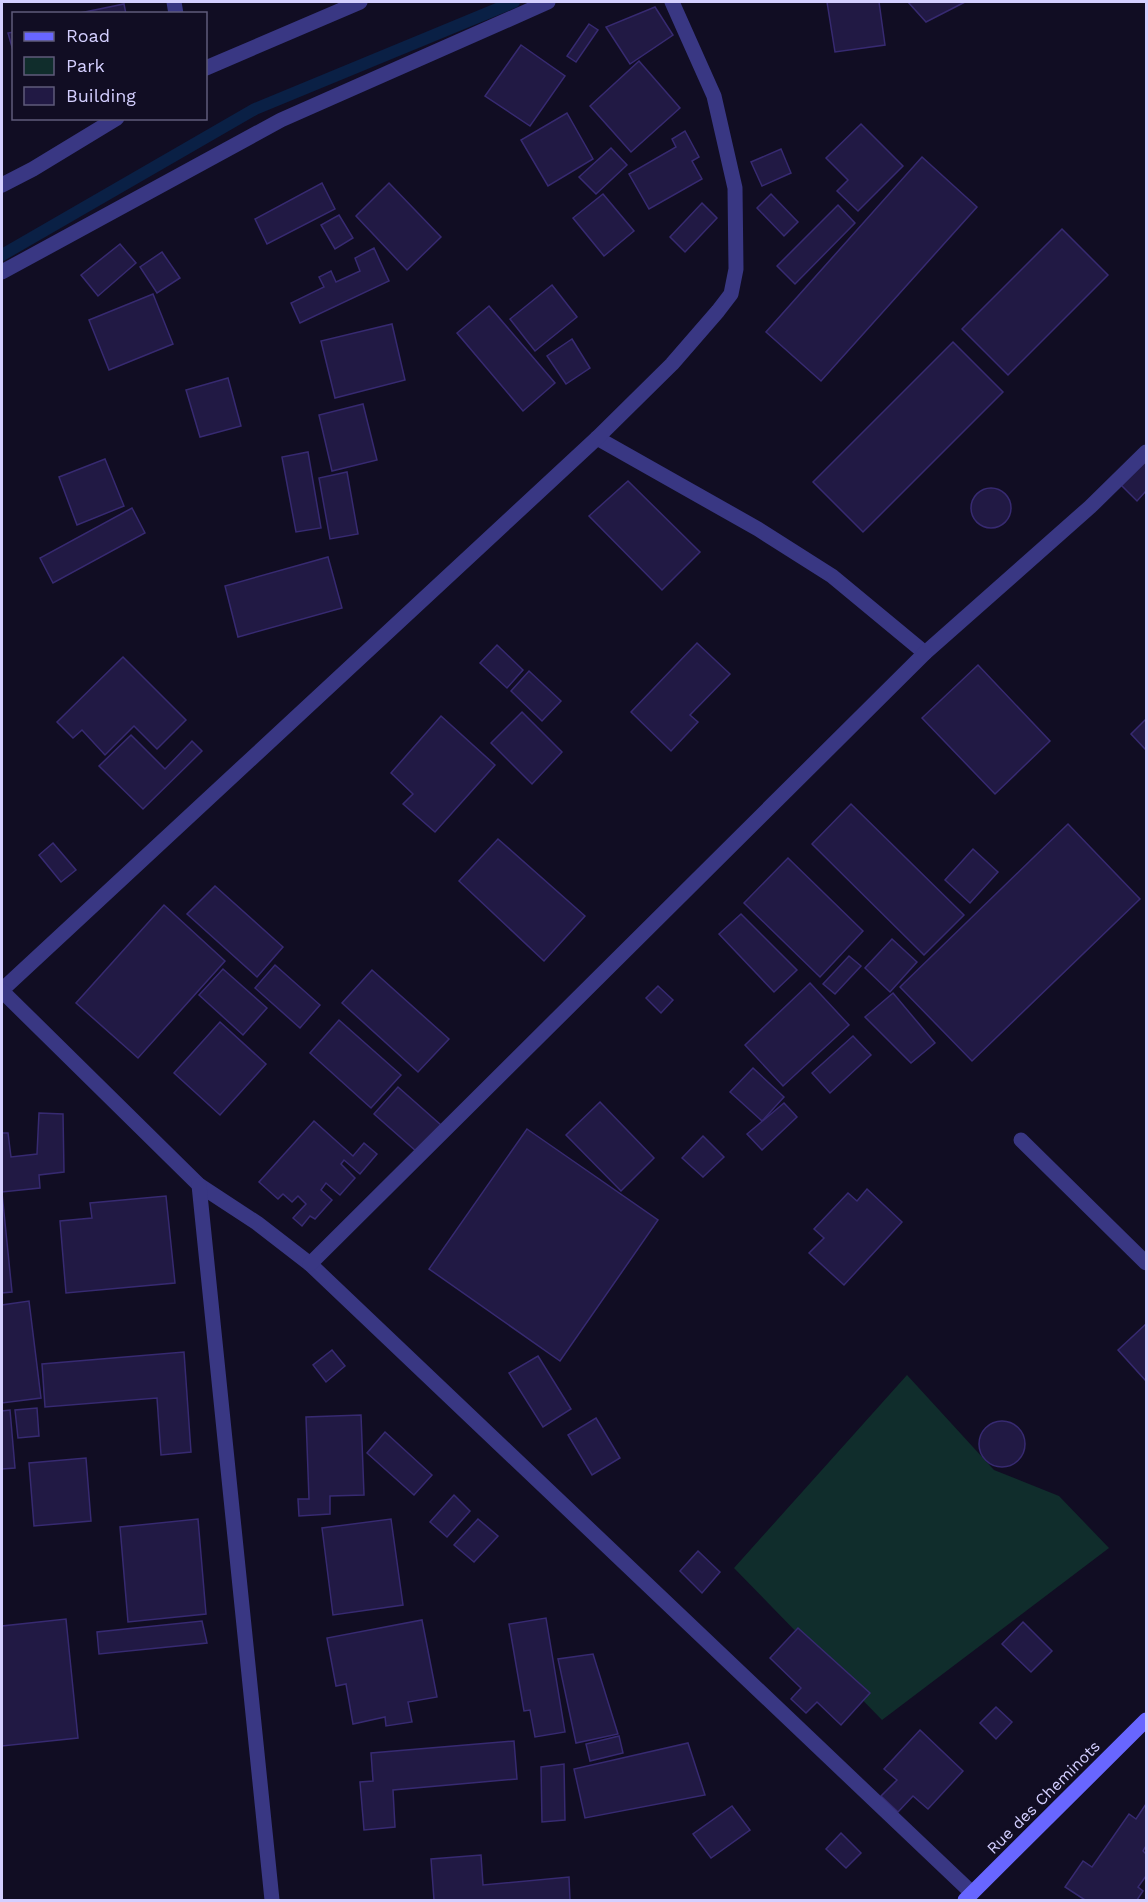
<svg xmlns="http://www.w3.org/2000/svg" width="1148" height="1902" viewBox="0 0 1148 1902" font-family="'Work Sans',sans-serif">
<rect width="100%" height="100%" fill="#110d23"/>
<!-- green -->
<path fill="#102d2c" d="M907,1375L994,1470L1059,1496L1109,1548L882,1720L734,1568Z"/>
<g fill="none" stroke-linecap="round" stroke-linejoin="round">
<!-- stream -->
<path stroke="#0a2045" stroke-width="12" d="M2,255L255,109L514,2"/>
</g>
<!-- building -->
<g fill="#211944" stroke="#372a71" stroke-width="1.5">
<path d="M827,2H879L885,45L835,52Z"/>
<path d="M908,2H965L926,22Z"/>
<path d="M124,4L126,14H75Z"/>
<path d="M655,7L673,35L630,64L606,27Z"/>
<path d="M589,24L598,30L576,62L567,56Z"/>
<path d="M14,32V54L8,33Z"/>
<path d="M521,45L565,76L530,126L485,96Z"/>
<path d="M639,61L680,108L631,152L590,106Z"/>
<path d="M567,113L593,159L548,186L521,140Z"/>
<path d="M861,124L903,166L858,211L837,191L848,180L826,158Z"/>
<path d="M685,131L699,157L692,161L702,179L649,209L629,174L676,147L672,139Z"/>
<path d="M611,148L627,165L596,194L579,177Z"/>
<path d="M781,149L791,173L762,186L751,162Z"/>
<path d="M922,157L977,207L821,381L766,332Z"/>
<path d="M322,183L335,209L267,244L255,219Z"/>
<path d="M389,183L441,237L407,270L356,216Z"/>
<path d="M603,194L634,231L604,256L573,218Z"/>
<path d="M771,194L798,222L784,236L757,208Z"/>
<path d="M702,203L717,218L685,252L670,237Z"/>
<path d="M838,205L855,223L795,284L777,266Z"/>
<path d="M339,215L353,238L335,249L321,225Z"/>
<path d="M1062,229L1108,275L1008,375L962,329Z"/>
<path d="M120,244L136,263L98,296L81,275Z"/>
<path d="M374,248L389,281L300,323L291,303L324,287L319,277L331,271L336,282L360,271L355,258Z"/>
<path d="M162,252L180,278L157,293L140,267Z"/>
<path d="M552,285L577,317L535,351L510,319Z"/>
<path d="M153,294L173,344L109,370L89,320Z"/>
<path d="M489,306L555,383L523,411L457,333Z"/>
<path d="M392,324L405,380L335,398L321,341Z"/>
<path d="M572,339L590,368L566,384L547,356Z"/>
<path d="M953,342L1003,392L863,532L813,482Z"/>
<path d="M228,378L241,426L200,437L186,390Z"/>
<path d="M363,404L377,460L332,471L319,415Z"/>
<path d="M308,452L321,528L296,532L282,457Z"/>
<path d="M1146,457V491L1137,501L1120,484Z"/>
<path d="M105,459L124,506L77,525L59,477Z"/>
<path d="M347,472L358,534L330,539L319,478Z"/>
<path d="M628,481L700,552L662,590L589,516Z"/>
<circle cx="991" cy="508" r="20"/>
<path d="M132,508L145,533L53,583L40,558Z"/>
<path d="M328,557L342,608L238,637L225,586Z"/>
<path d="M697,643L730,674L690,715L698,722L671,751L631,712Z"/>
<path d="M497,645L523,670L507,688L480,663Z"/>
<path d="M123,657L186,720L157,749L134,726L105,755L82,730L73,738L57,722Z"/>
<path d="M978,665L1050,741L995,794L922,718Z"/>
<path d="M529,671L561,701L542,721L511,691Z"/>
<path d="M522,712L562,752L532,784L491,743Z"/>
<path d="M441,716L495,765L435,832L403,804L413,794L391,773Z"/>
<path d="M1146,719V750L1131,734Z"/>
<path d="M131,735L165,769L192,741L202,751L143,809L99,766Z"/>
<path d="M851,804L964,915L924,955L812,844Z"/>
<path d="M1068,824L1140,899L972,1061L900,987Z"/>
<path d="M498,839L585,916L544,961L459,881Z"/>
<path d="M53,843L76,870L61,882L39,855Z"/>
<path d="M973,849L998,872L970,903L945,880Z"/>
<path d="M788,858L863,931L820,977L744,903Z"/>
<path d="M215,886L283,947L257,977L187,914Z"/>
<path d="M164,905L225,961L138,1058L76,1003Z"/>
<path d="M741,914L797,970L774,992L719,934Z"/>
<path d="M892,939L917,962L890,992L865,968Z"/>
<path d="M849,956L861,966L835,994L823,984Z"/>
<path d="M275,965L320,1005L300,1028L255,988Z"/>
<path d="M223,969L267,1008L243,1035L199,995Z"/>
<path d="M372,970L449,1039L418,1072L342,1003Z"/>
<path d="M810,983L849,1025L783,1086L745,1045Z"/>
<path d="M658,986L673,1000L661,1013L646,998Z"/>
<path d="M893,993L935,1043L911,1063L865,1017Z"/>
<path d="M339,1020L401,1075L371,1108L310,1053Z"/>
<path d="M220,1022L266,1064L220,1115L174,1073Z"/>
<path d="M853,1036L871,1055L830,1093L812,1073Z"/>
<path d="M753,1068L784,1097L762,1121L730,1092Z"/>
<path d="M398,1087L441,1125L417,1152L374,1114Z"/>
<path d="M600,1102L654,1158L621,1191L566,1135Z"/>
<path d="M784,1103L797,1117L762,1150L747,1134Z"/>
<path d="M39,1113L63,1114L64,1172L39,1175L40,1188L2,1192V1133H8L11,1157L37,1154Z"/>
<path d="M314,1121L353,1156L364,1143L377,1154L360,1174L344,1160L341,1164L355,1178L340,1195L326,1183L321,1190L332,1200L315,1219L310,1216L302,1226L293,1218L306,1204L298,1196L292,1202L283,1194L278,1199L259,1182Z"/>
<path d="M527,1129L658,1220L560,1361L429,1269Z"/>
<path d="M703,1136L724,1157L703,1177L682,1158Z"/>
<path d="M867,1189L902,1222L844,1285L809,1253L824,1238L814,1229L848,1193L857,1201Z"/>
<path d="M2,1193L12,1292L2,1293Z"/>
<path d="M166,1196L175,1283L66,1293L60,1221L92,1218L90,1203Z"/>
<path d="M29,1301L41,1398L2,1403V1305Z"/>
<path d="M1146,1324V1381L1118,1350Z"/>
<path d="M332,1350L345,1366L326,1382L313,1365Z"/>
<path d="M184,1352L191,1452L161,1455L157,1398L45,1407L42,1364Z"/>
<path d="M538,1356L571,1409L543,1427L509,1373Z"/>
<path d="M37,1408L39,1436L18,1438L15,1410Z"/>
<path d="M10,1410L15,1468L2,1469V1411Z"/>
<path d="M361,1415L364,1495L330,1496V1514L299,1516L298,1499H309L306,1417Z"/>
<path d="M596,1418L620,1458L592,1475L568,1435Z"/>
<circle cx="1002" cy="1444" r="23"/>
<path d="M385,1432L432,1475L414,1495L367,1453Z"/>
<path d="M86,1458L91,1521L34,1526L29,1463Z"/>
<path d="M454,1495L470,1511L447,1537L430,1522Z"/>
<path d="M198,1519L206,1614L128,1622L120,1527Z"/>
<path d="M391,1519L403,1605L333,1615L322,1528Z"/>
<path d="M478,1519L498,1536L474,1562L454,1545Z"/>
<path d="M698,1551L720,1572L702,1593L680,1571Z"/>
<path d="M546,1618L565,1732L535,1737L530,1710L524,1711L509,1624Z"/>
<path d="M66,1619L78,1738L2,1746V1626Z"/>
<path d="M422,1620L437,1697L408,1702L412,1722L386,1726L385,1717L353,1724L346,1684L336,1686L327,1638Z"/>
<path d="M202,1621L207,1643L99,1654L97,1632Z"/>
<path d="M1023,1622L1052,1651L1031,1672L1002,1644Z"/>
<path d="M798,1628L870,1693L841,1725L817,1702L806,1713L791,1699L801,1688L770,1658Z"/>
<path d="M593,1654L618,1734L576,1743L558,1659Z"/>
<path d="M996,1707L1012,1722L996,1739L980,1723Z"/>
<path d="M920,1730L963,1771L928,1809L913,1796L898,1812L881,1796L897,1780L884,1769Z"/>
<path d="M619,1736L623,1753L590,1761L586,1744Z"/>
<path d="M514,1741L517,1779L393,1790L395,1827L364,1830L360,1782L373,1781L371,1753Z"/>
<path d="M688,1743L705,1795L585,1818L574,1769Z"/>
<path d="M564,1764L565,1820L542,1822L541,1767Z"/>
<path d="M1146,1804V1846L1143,1851L1146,1854V1876L1138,1887L1143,1891L1137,1900H1085L1065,1887L1083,1861L1092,1867L1129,1814L1136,1819Z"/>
<path d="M732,1806L750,1830L711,1858L693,1834Z"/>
<path d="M841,1833L861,1853L846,1868L826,1849Z"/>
<path d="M481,1855L483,1885L569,1877L570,1900H434L431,1859Z"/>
</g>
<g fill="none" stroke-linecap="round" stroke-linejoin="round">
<!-- street -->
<g stroke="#393783" stroke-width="15">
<path d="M174,2L176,14"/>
<path d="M206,68L360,2"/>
<path d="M2,185L33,169L117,118"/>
<path d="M2,272L281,120L548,2"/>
<path d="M597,438L758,529L832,576L925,653"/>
<path d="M2,990L597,438L672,364L718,311L731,294L736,269L735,188L714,96L672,2"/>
<path d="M2,991L199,1185L257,1223L310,1264L972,1893"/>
<path d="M1021,1140L1146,1263"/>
<path d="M199,1185L272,1900"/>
<path d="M310,1264L925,653L1090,507L1146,452"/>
</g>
<!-- secondary -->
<path stroke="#6866ff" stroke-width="15" d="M965,1900L1146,1720"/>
</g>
<g text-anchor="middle" stroke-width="5" stroke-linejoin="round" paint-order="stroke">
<!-- street labels -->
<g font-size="16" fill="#d4cfff" stroke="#110d23">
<text transform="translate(1043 1797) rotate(-45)" y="6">Rue des Cheminots</text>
</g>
</g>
<!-- border -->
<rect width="1148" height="1902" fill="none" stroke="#d4cfff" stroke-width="6"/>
<!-- legend -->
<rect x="12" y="12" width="195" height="108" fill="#110d23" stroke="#5f5b7b" stroke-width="1.5"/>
<rect x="24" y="32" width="30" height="9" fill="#6866ff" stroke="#5f5b7b" stroke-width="1.5"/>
<text x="66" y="42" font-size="18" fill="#d4cfff">Road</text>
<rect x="24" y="57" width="30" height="18" fill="#102d2c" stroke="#5f5b7b" stroke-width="1.5"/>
<text x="66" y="72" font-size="18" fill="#d4cfff">Park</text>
<rect x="24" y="87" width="30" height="18" fill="#211944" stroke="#5f5b7b" stroke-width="1.5"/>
<text x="66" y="102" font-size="18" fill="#d4cfff">Building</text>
</svg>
